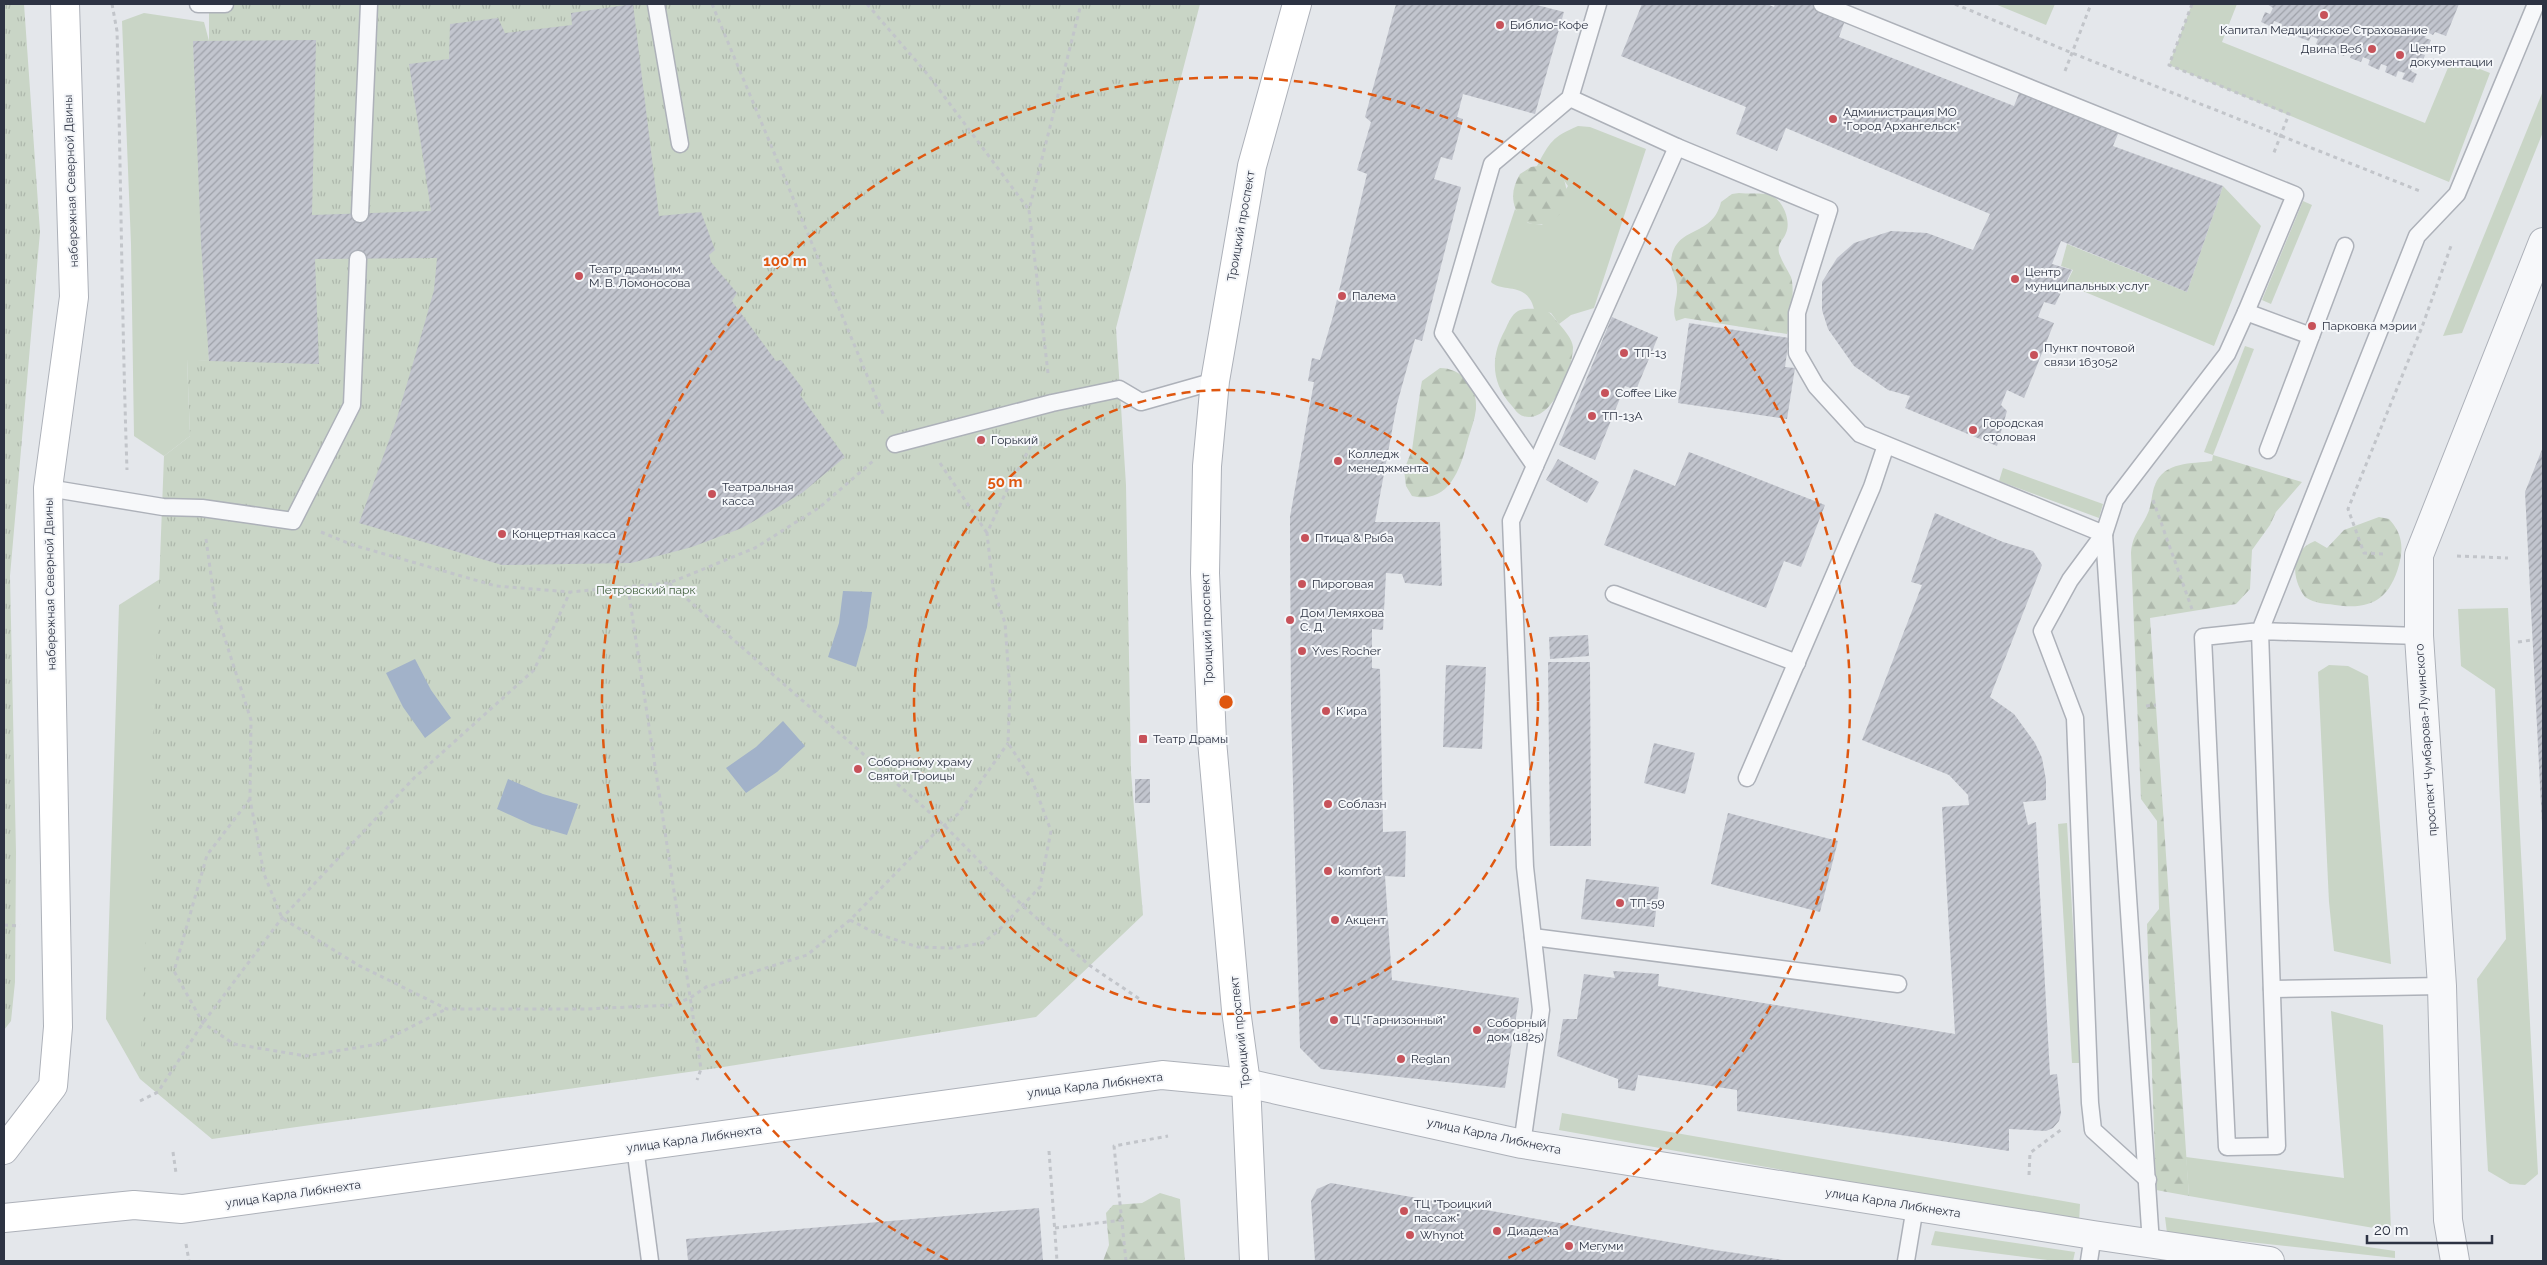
<svg xmlns="http://www.w3.org/2000/svg" width="2547" height="1265" viewBox="0 0 2547 1265" font-family="Raleway,sans-serif">
<defs>
<pattern id="forest-firs" width="22" height="20" patternUnits="userSpaceOnUse" patternTransform="scale(1.25)"><rect width="22" height="20" fill="#c9d5c6"/><path d="M5 1l3.5 6h-7zM16 11l3.5 6h-7z" fill="#adb7ab"/></pattern>
<pattern id="park-tufts" width="24" height="20" patternUnits="userSpaceOnUse" patternTransform="scale(1.25)"><rect width="24" height="20" fill="#c9d5c6"/><path d="M3 7l-1-3M5 7V3M7 7l1-3M15 17l-1-3M17 17v-4M19 17l1-3" fill="none" stroke="#adb7ab"/></pattern>
<pattern id="building-hatch" width="6" height="6" patternUnits="userSpaceOnUse" patternTransform="scale(1.25)"><rect width="6" height="6" fill="#c2c5ce"/><path d="M-1 1l2-2M0 6l6-6M5 7l2-2" fill="none" stroke="#9ea1a9"/></pattern>
</defs>
<rect width="100%" height="100%" fill="#e4e7eb"/>
<!-- green -->
<g fill="#c9d5c6">
<path d="M1995,4H2055L2046,25Z"/>
<path d="M2192,4H2237L2222,42L2425,123L2452,58L2490,73L2449,182L2169,65Z"/>
<path d="M144,13L204,22L209,41H193L209,361L187,360L190,436L164,456L134,436L131,244L122,21Z"/>
<path d="M2543,91V132L2462,333L2443,336Z"/>
<path d="M1578,126L1590,127L1646,149L1594,308L1571,315L1559,324L1551,313L1534,309C1527,281 1502,293 1491,282L1515,209L1528,223L1542,225L1568,186C1560,174 1553,164 1537,166C1550,142 1552,137 1578,126Z"/>
<path d="M2223,186L2261,226L2214,346L2066,284L2073,270L2061,266L2067,244L2187,292Z"/>
<path d="M2303,201L2312,205L2271,304L2262,300Z"/>
<path d="M2245,346L2254,349L2213,455L2204,452Z"/>
<path d="M2003,468L2103,504L2099,518L1999,481Z"/>
<path d="M162,530L187,1022L140,1079L106,1019L119,605L160,579Z"/>
<path d="M2508,608L2538,1174L2525,1185L2510,1184L2488,1171L2477,979L2506,939L2495,689L2461,666L2458,609Z"/>
<path d="M2329,665L2348,666L2368,676L2391,964L2334,951L2329,902L2318,672Z"/>
<path d="M2067,823L2081,1063H2072L2058,824Z"/>
<path d="M2331,1011L2383,1025L2391,1231L2189,1196L2186,1157L2344,1178Z"/>
<path d="M1562,1113L2080,1204L2079,1223L1559,1130Z"/>
<path d="M2165,1217L2395,1251V1258L2167,1233Z"/>
<path d="M1935,1231L2075,1252L2073,1261H2055L1931,1245Z"/>
</g>
<!-- forest -->
<g fill="url(#forest-firs)">
<path d="M1544,165C1566,169 1568,187 1566,206C1555,223 1541,230 1522,220C1511,205 1510,191 1520,174L1531,167Z"/>
<path d="M1739,193C1748,194 1757,193 1766,194C1781,195 1792,220 1786,233C1783,241 1777,243 1779,253C1782,262 1787,269 1791,277C1795,288 1791,322 1787,334L1685,318L1676,321C1671,309 1678,300 1677,287C1677,278 1670,270 1671,261C1675,224 1712,239 1721,202L1732,194Z"/>
<path d="M1540,309C1551,311 1553,317 1560,325C1565,331 1572,339 1573,347C1573,369 1551,425 1523,416C1519,415 1515,410 1512,406C1491,383 1490,357 1505,330C1508,324 1511,315 1518,311C1523,308 1534,309 1540,309Z"/>
<path d="M1440,368C1461,368 1478,387 1476,409C1475,419 1471,429 1468,439C1461,467 1450,505 1412,496L1406,486L1404,470L1412,450L1421,386L1422,381Z"/>
<path d="M2213,455L2302,482L2276,512L2270,525L2252,550L2250,589L2236,604L2150,618L2189,1196L2156,1190L2147,924L2159,909L2157,821L2141,799L2131,553C2133,533 2139,532 2147,515C2152,506 2151,494 2155,485C2164,461 2192,464 2212,461Z"/>
<path d="M2379,517L2389,519C2402,533 2404,547 2399,565C2389,601 2369,610 2335,605C2323,603 2316,604 2305,597C2291,578 2290,550 2315,541L2327,548L2344,530Z"/>
<path d="M1160,1193L1180,1199L1185,1261H1103L1109,1245L1106,1213L1113,1205L1142,1203Z"/>
</g>
<!-- park -->
<g fill="url(#park-tufts)">
<path d="M4,4H24L40,232L10,576L16,852L15,982L11,1021L4,1030Z"/>
<path d="M209,4H1200L1116,328L1126,485L1131,772L1143,915L1036,1017L717,1068L212,1139L140,1079L164,456L190,436L187,359L209,361L201,243L193,41H209Z"/>
</g>
<!-- water -->
<g fill="#a2b2c9">
<path d="M843,591L872,592L867,627L856,667L828,657L839,623Z"/>
<path d="M415,659L431,690L451,718L425,738L403,707L386,673Z"/>
<path d="M783,721L805,746L777,772L746,793L726,768L756,747Z"/>
<path d="M508,779L543,794L578,804L567,835L532,825L497,809Z"/>
</g>
<!-- building -->
<g fill="url(#building-hatch)">
<path d="M633,4L659,216L701,212L715,250L709,255L711,262L737,293L732,301L776,361L781,360L803,389L800,395L845,457L802,493L742,528L692,547L631,563L502,565L359,523L396,421L423,329L434,290L437,258L315,259L319,364L209,361L201,243L193,41L316,40L312,215L431,211L409,64L449,59L450,24L498,18L505,33L572,25L571,13Z"/>
<path d="M1396,4H1533L1564,12L1535,114L1463,94L1457,117L1463,119L1452,160L1441,157L1434,179L1461,187L1422,341L1415,339L1397,404L1375,522H1440L1442,586L1405,583L1402,574L1386,573L1383,630L1372,629V668L1380,669L1383,832L1406,831L1405,877L1385,876L1392,980L1519,998L1505,1088L1321,1069L1300,1048L1291,709L1290,517L1314,382L1308,381L1312,358L1320,360L1333,316L1367,174L1357,170L1371,122L1365,117Z"/>
<path d="M1642,4H1767L1774,7L1775,4H1815L1847,15L1839,37L2014,106L2021,88L2120,129L2113,146L2223,186L2187,292L2061,241L2052,264L2072,270L2055,305L2044,302L2038,317L2054,323L2024,398L2007,390L2001,405L2007,411L1997,446L1905,408L1910,396L1888,390L1854,366L1828,329L1822,310V282L1837,258L1854,243L1891,231L1927,233L1973,250L1990,214L1786,128L1777,151L1736,134L1746,107L1621,56Z"/>
<path d="M2267,4H2459L2446,36L2435,32L2433,35L2427,32L2425,38L2431,40L2427,50L2421,48L2419,53L2425,55L2421,65L2415,63L2411,71L2417,74L2413,83L2402,79L2405,73L2398,71L2396,77L2385,72L2387,66L2381,64L2379,70L2368,65L2370,60L2363,57L2361,62L2350,58L2352,53L2346,50L2344,56L2334,52L2336,46L2329,43L2327,49L2316,44L2318,39L2311,36L2309,41L2298,37L2300,31L2293,28L2291,34L2280,30L2282,24L2274,21L2272,27L2261,22L2265,12L2270,14L2273,8Z"/>
<path d="M1612,317L1658,337L1636,390L1625,386L1595,460L1559,445Z"/>
<path d="M1689,323L1789,338L1785,367L1795,368L1787,419L1678,403Z"/>
<path d="M2543,447V824H2542L2525,492Z"/>
<path d="M1689,452L1825,505L1801,567L1784,561L1766,608L1604,545L1634,469L1675,486Z"/>
<path d="M1558,459L1599,482L1587,503L1546,480Z"/>
<path d="M1935,513L2003,542L2033,551L2042,565L1990,697L2014,714L2035,743L2042,758L2046,780V800L2023,802L2028,825L2036,822L2050,1075L2057,1074L2061,1113L2059,1121L2053,1128L2046,1131L2009,1129V1151L1737,1111V1090L1638,1075L1635,1091L1618,1088V1079L1557,1056L1563,1019H1577L1584,974L1615,978L1613,971L1659,974L1658,986L1955,1034L1942,807L1969,805L1968,795L1949,775L1862,740L1922,585L1911,582Z"/>
<path d="M1588,635L1589,656L1550,659L1549,637Z"/>
<path d="M1548,662H1590L1591,846H1550Z"/>
<path d="M1446,665L1486,667L1482,749L1443,747Z"/>
<path d="M1654,743L1695,753L1685,794L1644,783Z"/>
<rect x="1135" y="779" width="15" height="24"/>
<path d="M1728,813L1838,841L1820,912L1711,884Z"/>
<path d="M1586,879L1659,887L1654,927L1581,919Z"/>
<path d="M1331,1183L1715,1250L1790,1261H1315L1311,1201L1317,1189Z"/>
<path d="M1039,1208L1043,1261H688L686,1239Z"/>
</g>
<g fill="none" stroke-linecap="round" stroke-linejoin="round">
<defs>
<g id="lane">
<path d="M198,4H225"/>
<path d="M656,4L680,144"/>
<path d="M1822,4L2295,195L2246,312"/>
<path d="M1570,98L1677,147L1829,210L1797,313V353L1816,386L1860,434L2104,534"/>
<path d="M360,214L369,4"/>
<path d="M895,444L1052,403L1119,389L1141,402L1215,381"/>
<path d="M2268,450L2345,246"/>
<path d="M1535,466L1677,147"/>
<path d="M48,488L163,507L202,508L293,521L352,405L358,259"/>
<path d="M2104,534L2151,1244"/>
<path d="M1614,594L1797,663"/>
<path d="M2419,636L2260,631L2203,637L2227,1147L2277,1146L2260,631L2417,236L2457,194L2536,4"/>
<path d="M1747,778L1872,487L1886,445"/>
<path d="M1533,937L1898,984"/>
<path d="M2272,989L2442,986"/>
<path d="M1522,1144L1541,1010L1525,867L1511,521L1535,466L1443,333L1492,164L1570,98L1598,4"/>
<path d="M635,1147L650,1261"/>
<path d="M2148,1180L2093,1130L2090,1103L2075,718L2042,631L2070,580L2104,534L2115,500L2227,354L2246,312L2311,336"/>
<path d="M1906,1261L1915,1207"/>
<path d="M2089,1261L2093,1235"/>
</g>
<g id="street">
<path d="M1246,1083L1522,1144L2093,1235L2270,1261"/>
<path d="M2455,1261L2448,1220L2442,986L2419,636V555L2543,242"/>
</g>
<g id="secondary">
<path d="M4,1150L53,1086L58,1027L48,488L74,297L65,4"/>
<path d="M4,1218L134,1205L182,1209L1162,1075L1246,1083"/>
<path d="M1254,1261L1246,1083L1236,1010L1212,741L1205,573L1207,466L1215,381L1252,166L1297,4"/>
</g>
</defs>
<!-- lane casing -->
<use href="#lane" stroke="#adb1b9" stroke-width="19"/>
<!-- street casing -->
<use href="#street" stroke="#adb1b9" stroke-width="30"/>
<!-- secondary casing -->
<use href="#secondary" stroke="#adb1b9" stroke-width="30"/>
<!-- path -->
<g stroke="#c2c5ca" stroke-width="3" stroke-dasharray="4 4" stroke-linecap="butt">
<path d="M112,4L117,31C121,177 122,324 127,470"/>
<path d="M712,4L884,416"/>
<path d="M867,4L929,76L1029,210"/>
<path d="M1955,4L2072,53L2420,191"/>
<path d="M2192,4L2169,65L2289,114L2273,155"/>
<path d="M2065,71L2091,4"/>
<path d="M1048,373L1029,210L1081,4"/>
<path d="M940,463L987,533"/>
<path d="M2153,500L2192,609"/>
<path d="M321,532L353,545L496,586L570,592L669,583L755,548L820,507L873,461"/>
<path d="M206,539L216,611L251,720L250,799L264,874L282,918L358,965L447,1009H587L672,1005L690,998L706,987L807,955L850,920L934,834L958,814L1008,743"/>
<path d="M2383,554L2364,553L2348,509L2422,327L2451,246"/>
<path d="M2457,556L2508,558"/>
<path d="M669,583L945,826L1022,905L1089,965L1141,1000"/>
<path d="M628,588L701,1069L697,1080"/>
<path d="M2518,642L2532,640"/>
<path d="M2146,706L2156,705"/>
<path d="M250,799L207,855L174,971L203,1023L234,1044L306,1056L378,1044L446,1009"/>
<path d="M850,920L875,933L918,947L952,948L982,943L997,932L1040,887L1051,831L1032,780L1008,743L1010,692L1005,623L993,588L987,533L1006,492L1034,440"/>
<path d="M4,925L20,926"/>
<path d="M140,1101L158,1092L203,1023L282,918L414,778L534,670L570,592"/>
<path d="M1049,1151L1057,1261"/>
<path d="M173,1152L176,1173"/>
<path d="M2029,1175L2030,1153L2062,1129"/>
<path d="M1055,1228L1123,1220"/>
<path d="M186,1244L189,1261"/>
<path d="M1126,1261L1114,1146L1168,1136"/>
</g>
<!-- lane -->
<use href="#lane" stroke="#f7f8fa" stroke-width="16"/>
<!-- street -->
<use href="#street" stroke="#f7f8fa" stroke-width="28"/>
<!-- secondary -->
<use href="#secondary" stroke="#fff" stroke-width="28"/>
</g>
<!-- distance rings -->
<g fill="none" stroke="#df570f" stroke-width="2.5" stroke-dasharray="9 6">
<circle cx="1226" cy="702" r="312"/>
<path d="M948 1260A624 624 0 1 1 1504 1260"/>
</g>
<!-- markers -->
<g fill="#c7525a" stroke="#f4f6f9" stroke-width="2">
<circle cx="2324" cy="15" r="5"/>
<circle cx="1500" cy="25" r="5"/>
<circle cx="2372" cy="49" r="5"/>
<circle cx="2400" cy="55" r="5"/>
<circle cx="1833" cy="119" r="5"/>
<circle cx="579" cy="276" r="5"/>
<circle cx="2015" cy="279" r="5"/>
<circle cx="1342" cy="296" r="5"/>
<circle cx="2312" cy="326" r="5"/>
<circle cx="1624" cy="353" r="5"/>
<circle cx="2034" cy="355" r="5"/>
<circle cx="1605" cy="393" r="5"/>
<circle cx="1592" cy="416" r="5"/>
<circle cx="1973" cy="430" r="5"/>
<circle cx="981" cy="440" r="5"/>
<circle cx="1338" cy="461" r="5"/>
<circle cx="712" cy="494" r="5"/>
<circle cx="502" cy="534" r="5"/>
<circle cx="1305" cy="538" r="5"/>
<circle cx="1302" cy="584" r="5"/>
<circle cx="1290" cy="620" r="5"/>
<circle cx="1302" cy="651" r="5"/>
<circle cx="1326" cy="711" r="5"/>
<rect x="1138" y="734" width="10" height="10" rx="2.5"/>
<circle cx="858" cy="769" r="5"/>
<circle cx="1328" cy="804" r="5"/>
<circle cx="1328" cy="871" r="5"/>
<circle cx="1620" cy="903" r="5"/>
<circle cx="1335" cy="920" r="5"/>
<circle cx="1334" cy="1020" r="5"/>
<circle cx="1477" cy="1030" r="5"/>
<circle cx="1401" cy="1059" r="5"/>
<circle cx="1404" cy="1211" r="5"/>
<circle cx="1497" cy="1231" r="5"/>
<circle cx="1410" cy="1235" r="5"/>
<circle cx="1569" cy="1246" r="5"/>
</g>
<g text-anchor="middle" stroke-width="4" stroke-linejoin="round" paint-order="stroke">
<!-- poi labels -->
<g font-size="12" fill="#2d3343" stroke="#f4f6f9" text-anchor="start">
<text x="1510" y="29">Библио-Кофе</text>
<text x="2324" y="34" text-anchor="middle">Капитал Медицинское Страхование</text>
<text x="2410" y="52">Центр<tspan x="2410" dy="14">документации</tspan></text>
<text x="2362" y="53" text-anchor="end">Двина Веб</text>
<text x="1843" y="116">Администрация МО<tspan x="1843" dy="14">"Город Архангельск"</tspan></text>
<text x="589" y="273">Театр драмы им.<tspan x="589" dy="14">М. В. Ломоносова</tspan></text>
<text x="2025" y="276">Центр<tspan x="2025" dy="14">муниципальных услуг</tspan></text>
<text x="1352" y="300">Палема</text>
<text x="2322" y="330">Парковка мэрии</text>
<text x="2044" y="352">Пункт почтовой<tspan x="2044" dy="14">связи 163052</tspan></text>
<text x="1634" y="357">ТП-13</text>
<text x="1615" y="397">Coffee Like</text>
<text x="1602" y="420">ТП-13А</text>
<text x="1983" y="427">Городская<tspan x="1983" dy="14">столовая</tspan></text>
<text x="991" y="444">Горький</text>
<text x="1348" y="458">Колледж<tspan x="1348" dy="14">менеджмента</tspan></text>
<text x="722" y="491">Театральная<tspan x="722" dy="14">касса</tspan></text>
<text x="512" y="538">Концертная касса</text>
<text x="1315" y="542">Птица &amp; Рыба</text>
<text x="1312" y="588">Пироговая</text>
<text x="1300" y="617">Дом Лемяхова<tspan x="1300" dy="14">С. Д.</tspan></text>
<text x="1312" y="655">Yves Rocher</text>
<text x="1336" y="715">К'ира</text>
<text x="1153" y="743">Театр Драмы</text>
<text x="868" y="766">Соборному храму<tspan x="868" dy="14">Святой Троицы</tspan></text>
<text x="1338" y="808">Соблазн</text>
<text x="1338" y="875">komfort</text>
<text x="1630" y="907">ТП-59</text>
<text x="1345" y="924">Акцент</text>
<text x="1344" y="1024">ТЦ "Гарнизонный"</text>
<text x="1487" y="1027">Соборный<tspan x="1487" dy="14">дом (1825)</tspan></text>
<text x="1411" y="1063">Reglan</text>
<text x="1414" y="1208">ТЦ "Троицкий<tspan x="1414" dy="14">пассаж"</tspan></text>
<text x="1507" y="1235">Диадема</text>
<text x="1420" y="1239">Whynot</text>
<text x="1579" y="1250">Мегуми</text>
</g>
<!-- street labels -->
<g font-size="12" fill="#2d3343" stroke="#f4f6f9">
<text transform="translate(71 181) rotate(-92)" y="4">набережная Северной Двины</text>
<text transform="translate(1241 226) rotate(-80)" y="4">Троицкий проспект</text>
<text transform="translate(50 584) rotate(-91)" y="4">набережная Северной Двины</text>
<text transform="translate(1207 629) rotate(-92)" y="4">Троицкий проспект</text>
<text transform="translate(2426 740) rotate(-94)" y="4">проспект Чумбарова-Лучинского</text>
<text transform="translate(1240 1032) rotate(-96)" y="4">Троицкий проспект</text>
<text transform="translate(1095 1085) rotate(-7)" y="4">улица Карла Либкнехта</text>
<text transform="translate(1494 1136) rotate(12)" y="4">улица Карла Либкнехта</text>
<text transform="translate(694 1139) rotate(-8)" y="4">улица Карла Либкнехта</text>
<text transform="translate(293 1194) rotate(-8)" y="4">улица Карла Либкнехта</text>
<text transform="translate(1893 1203) rotate(9)" y="4">улица Карла Либкнехта</text>
</g>
<!-- park labels -->
<g font-size="12" fill="#3f5e3b" stroke="#f4f6f9">
<text x="646" y="594">Петровский парк</text>
</g>
</g>
<circle cx="1226" cy="702" r="8" fill="#df570f" stroke="#f4f6f9" stroke-width="2.5"/>
<g font-size="15" text-anchor="middle" font-weight="bold" fill="#df570f" stroke="#f4f6f9" stroke-width="4" stroke-linejoin="round" paint-order="stroke">
<text x="785" y="266">100 m</text>
<text x="1005" y="487">50 m</text>
</g>
<!-- border -->
<rect width="2547" height="1265" fill="none" stroke="#2d3343" stroke-width="10"/>
<!-- scale -->
<path d="M2367 1235v8h125v-8" fill="none" stroke="#2d3343" stroke-width="2.5"/>
<text x="2374" y="1235" font-size="15" fill="#2d3343" stroke="#f4f6f9" stroke-width="4" paint-order="stroke">20 m</text>
</svg>
